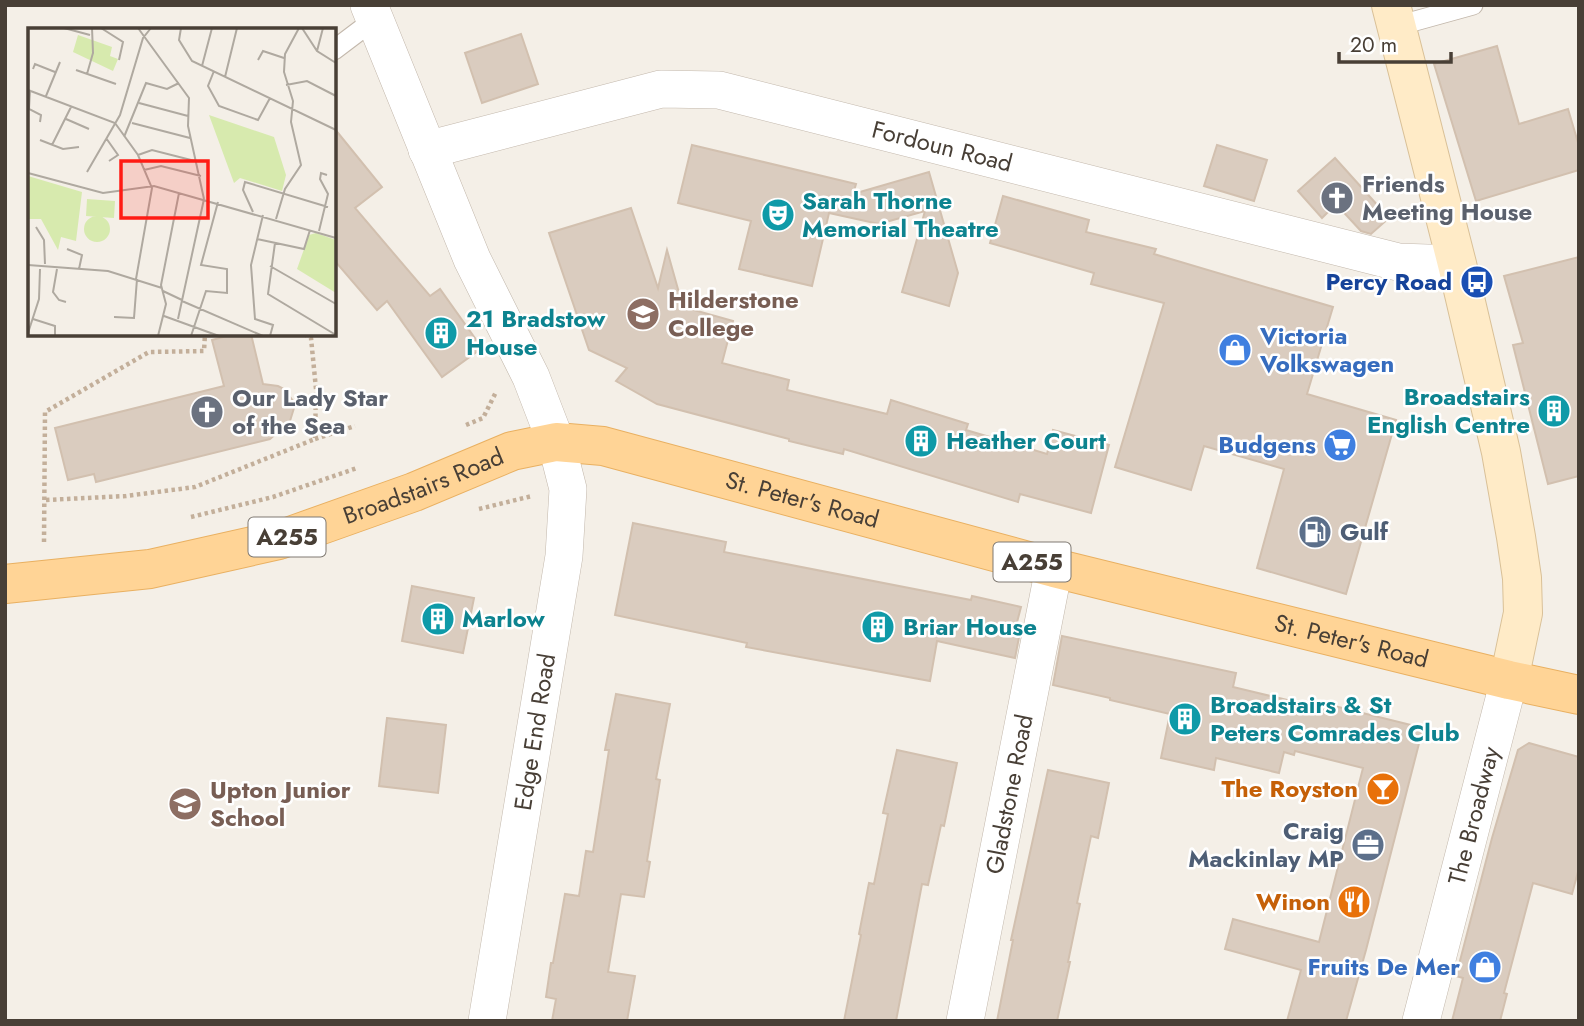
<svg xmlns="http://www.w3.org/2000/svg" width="1584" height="1026" viewBox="0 0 1584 1026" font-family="Jost,sans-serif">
<rect width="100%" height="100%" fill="#f4efe7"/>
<!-- building -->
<g fill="#daccbf" stroke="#d2c0af" stroke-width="2">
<path d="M521,34L538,84L482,103L465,53Z"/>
<path d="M1497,46L1519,124L1568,109L1579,146V170L1476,201L1434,64Z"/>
<path d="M334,128L382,187L355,208L430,296L440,289L482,348L442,377L387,301L377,310L334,260Z"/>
<path d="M692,145L856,184L853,194L929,172L958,273L949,306L902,292L925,211L879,224L829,213L812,286L739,269L751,221L678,203Z"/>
<path d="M1217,145L1267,160L1254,201L1204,186Z"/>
<path d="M1335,158L1389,218L1371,234L1361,231L1336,204L1322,218L1298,191Z"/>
<path d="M1003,196L1089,220L1086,232L1156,249L1154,254L1333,307L1307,394L1396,420L1346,594L1257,568L1284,469L1204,446L1191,490L1115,467L1164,303L1091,284L1094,273L990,243Z"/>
<path d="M631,208L658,288L667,250L683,307L733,321L722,363L789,380L787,390L887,414L891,400L968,424L966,430L1047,454L1053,430L1109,445L1091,513L1020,494L1018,502L844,449L843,454L789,441V439L657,404L616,381L627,368L589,350L549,233Z"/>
<path d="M1579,257V476L1548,484L1513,345L1523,343L1504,276Z"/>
<path d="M234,334H251L263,384L278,386L284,389L293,401L294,408L290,421L270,439L96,482L94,474L68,480L55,428L224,386L212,340Z"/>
<path d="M633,523L726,542L724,552L971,600L972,596L1021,607L1016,626L1021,627L1015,658L937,641L930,681L746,647L747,643L615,615Z"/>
<path d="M412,586L474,598L463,653L402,641Z"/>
<path d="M1062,636L1236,673L1233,687L1312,706L1314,701L1423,728L1366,950L1346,1021H1287L1301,970L1225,949L1233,919L1319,942L1363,768L1295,751L1294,755L1284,752L1279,773L1216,758L1214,770L1161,758L1170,714L1110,700V698L1053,685Z"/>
<path d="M616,694L670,704L656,779L660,780L647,861L650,862L644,897L621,894L608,972L635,976L627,1021H552L556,999L546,997L551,963H553L565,894L579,896L586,851L593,852L609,750H605Z"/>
<path d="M387,718L446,725L438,793L379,786Z"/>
<path d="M1529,743L1579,757V868L1572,894L1533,883L1504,993L1507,994L1500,1021H1452L1463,978L1456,976L1492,838L1518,750Z"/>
<path d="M897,750L957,763L944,826L941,825L928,885L922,884L896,1021H844L861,935L859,934L869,883L874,884L888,814L883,813Z"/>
<path d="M1048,770L1109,783L1098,838L1091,836L1077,903L1080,904L1068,962H1070L1057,1021H997L1013,940H1011Z"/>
</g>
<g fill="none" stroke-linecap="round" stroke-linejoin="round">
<defs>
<g id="service">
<path d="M1397,26L1473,5"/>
<path d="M334,50L375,19"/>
</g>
<g id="minor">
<path d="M369,5L472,259L531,377L556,442L568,489L564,556L487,1021"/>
<path id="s1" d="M427,150L661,89L719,90L1398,262L1457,264"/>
<path id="s2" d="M965,1021L1054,568"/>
<path id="s3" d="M1421,1021L1509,680"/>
</g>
<path id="secondary" d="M1391,5L1457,264L1501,452L1516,537L1522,578L1523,613L1509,680"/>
<g id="primary">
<path id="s4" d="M5,584L150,569L279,540L414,492L512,451L556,442L603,446L1054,568L1509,680L1579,695"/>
</g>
</defs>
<!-- service casing -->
<use href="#service" stroke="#c3b8ac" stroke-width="21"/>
<!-- minor casing -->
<use href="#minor" stroke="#c3b8ac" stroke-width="38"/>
<!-- secondary casing -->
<use href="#secondary" stroke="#d9c097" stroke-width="40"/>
<!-- primary casing -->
<use href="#primary" stroke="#e9b061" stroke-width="40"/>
<!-- path -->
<g stroke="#c3af9a" stroke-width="4.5" stroke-dasharray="3.5 3.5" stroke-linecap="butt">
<path d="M466,425L483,418L496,392"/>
<path d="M315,439L355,426"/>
<path d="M46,500L126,496L195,487L315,439L316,389L311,338L304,334"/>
<path d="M479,509L532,496"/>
<path d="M191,517L273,497L357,468"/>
<path d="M44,542L45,412L149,352L204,351L205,334"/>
</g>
<!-- service -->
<use href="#service" stroke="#fff" stroke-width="19"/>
<!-- minor -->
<use href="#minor" stroke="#fff" stroke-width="37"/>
<!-- secondary -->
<use href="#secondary" stroke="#ffebc7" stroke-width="38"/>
<!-- primary -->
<use href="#primary" stroke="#ffd496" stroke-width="38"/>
</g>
<!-- icons -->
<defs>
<symbol id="church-disc" viewBox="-11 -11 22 22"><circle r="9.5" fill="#6b7280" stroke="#fff"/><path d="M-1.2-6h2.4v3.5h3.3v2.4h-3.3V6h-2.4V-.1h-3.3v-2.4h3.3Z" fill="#fff"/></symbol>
<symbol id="theatre-disc" viewBox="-11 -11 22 22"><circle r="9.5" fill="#0f9aa8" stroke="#fff"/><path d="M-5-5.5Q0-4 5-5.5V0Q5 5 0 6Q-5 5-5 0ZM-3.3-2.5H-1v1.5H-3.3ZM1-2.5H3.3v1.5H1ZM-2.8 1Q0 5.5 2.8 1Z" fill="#fff"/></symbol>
<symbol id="bus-disc" viewBox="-11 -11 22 22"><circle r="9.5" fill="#1a4fb4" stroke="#fff"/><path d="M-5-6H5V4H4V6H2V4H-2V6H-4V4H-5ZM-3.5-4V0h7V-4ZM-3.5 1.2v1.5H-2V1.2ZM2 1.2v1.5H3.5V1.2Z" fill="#fff"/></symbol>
<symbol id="school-disc" viewBox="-11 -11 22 22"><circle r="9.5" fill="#8d6e63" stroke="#fff"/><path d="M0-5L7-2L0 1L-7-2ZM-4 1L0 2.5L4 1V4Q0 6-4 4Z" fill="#fff"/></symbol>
<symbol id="building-disc" viewBox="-11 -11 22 22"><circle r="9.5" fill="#0f9aa8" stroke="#fff"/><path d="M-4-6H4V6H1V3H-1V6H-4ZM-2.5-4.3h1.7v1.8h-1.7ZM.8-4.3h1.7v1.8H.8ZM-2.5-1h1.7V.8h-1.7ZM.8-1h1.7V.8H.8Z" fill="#fff"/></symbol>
<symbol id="shop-disc" viewBox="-11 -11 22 22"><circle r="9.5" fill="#3f7fe0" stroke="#fff"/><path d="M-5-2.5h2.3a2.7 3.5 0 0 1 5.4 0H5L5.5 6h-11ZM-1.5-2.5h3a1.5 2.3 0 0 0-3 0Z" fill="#fff"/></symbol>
<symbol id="supermarket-disc" viewBox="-11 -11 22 22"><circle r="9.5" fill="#3f7fe0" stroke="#fff"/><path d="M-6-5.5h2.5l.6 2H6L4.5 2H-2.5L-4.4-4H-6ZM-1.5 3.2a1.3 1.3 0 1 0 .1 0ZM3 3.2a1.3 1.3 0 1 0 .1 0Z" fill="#fff"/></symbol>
<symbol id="fuel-disc" viewBox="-11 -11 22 22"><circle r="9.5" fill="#5c6f8a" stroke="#fff"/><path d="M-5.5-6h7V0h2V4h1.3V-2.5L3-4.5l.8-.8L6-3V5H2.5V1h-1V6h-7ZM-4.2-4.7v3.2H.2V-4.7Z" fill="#fff"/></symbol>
<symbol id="bar-disc" viewBox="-11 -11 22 22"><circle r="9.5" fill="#e8710a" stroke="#fff"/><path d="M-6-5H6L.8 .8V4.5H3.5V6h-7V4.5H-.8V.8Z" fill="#fff"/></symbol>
<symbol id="office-disc" viewBox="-11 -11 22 22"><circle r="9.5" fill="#5c6f8a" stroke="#fff"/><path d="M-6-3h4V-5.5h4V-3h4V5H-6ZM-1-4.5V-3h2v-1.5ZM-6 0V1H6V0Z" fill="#fff"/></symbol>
<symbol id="restaurant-disc" viewBox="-11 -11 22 22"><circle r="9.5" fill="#e8710a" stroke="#fff"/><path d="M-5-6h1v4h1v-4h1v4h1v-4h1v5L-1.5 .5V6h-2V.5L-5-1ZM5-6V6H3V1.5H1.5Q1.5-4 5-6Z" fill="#fff"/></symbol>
</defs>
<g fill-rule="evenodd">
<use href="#church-disc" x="1318" y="179" width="38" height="38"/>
<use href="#theatre-disc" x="759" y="196" width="38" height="38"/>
<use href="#bus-disc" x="1458" y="263" width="38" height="38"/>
<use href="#school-disc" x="624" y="295" width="38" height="38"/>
<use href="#building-disc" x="422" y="314" width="38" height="38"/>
<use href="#shop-disc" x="1216" y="331" width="38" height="38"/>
<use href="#building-disc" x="1535" y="392" width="38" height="38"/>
<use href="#church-disc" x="188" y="393" width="38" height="38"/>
<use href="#building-disc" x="902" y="422" width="38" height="38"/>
<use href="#supermarket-disc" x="1321" y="426" width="38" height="38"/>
<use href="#fuel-disc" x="1296" y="513" width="38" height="38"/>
<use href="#building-disc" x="419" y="600" width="38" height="38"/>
<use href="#building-disc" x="859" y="608" width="38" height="38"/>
<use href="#building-disc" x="1166" y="700" width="38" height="38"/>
<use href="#bar-disc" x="1364" y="770" width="38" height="38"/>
<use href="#school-disc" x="166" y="785" width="38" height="38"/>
<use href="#office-disc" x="1349" y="826" width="38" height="38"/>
<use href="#restaurant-disc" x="1335" y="883" width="38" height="38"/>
<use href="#shop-disc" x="1466" y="948" width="38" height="38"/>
</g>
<g text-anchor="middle" stroke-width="5" stroke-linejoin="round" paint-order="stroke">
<!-- shield labels -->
<g fill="#fff" stroke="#7f7972" stroke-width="2">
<rect x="248.5" y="517.5" width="77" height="39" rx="5"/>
<rect x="993.5" y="542.5" width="77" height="39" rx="5"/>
</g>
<g font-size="23" font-weight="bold" fill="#483f36">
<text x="287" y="545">A255</text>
<text x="1032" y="570">A255</text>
</g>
<!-- street labels -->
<g font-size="24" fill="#483f36" stroke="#fff">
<text dy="8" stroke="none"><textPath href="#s1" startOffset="530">Fordoun Road</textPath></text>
<text dy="8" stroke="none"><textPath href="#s4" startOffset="432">Broadstairs Road</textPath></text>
<text dy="8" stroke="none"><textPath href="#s4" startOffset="826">St. Peter's Road</textPath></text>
<text dy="8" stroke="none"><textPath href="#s4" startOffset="1393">St. Peter's Road</textPath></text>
<text transform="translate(535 732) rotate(-81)" y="8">Edge End Road</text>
<text dy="8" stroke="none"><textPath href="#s2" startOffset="231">Gladstone Road</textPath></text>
<text dy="8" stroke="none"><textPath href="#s3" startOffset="212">The Broadway</textPath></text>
</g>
<!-- worship labels -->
<g font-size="24" font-weight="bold" fill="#5b616d" stroke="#fff" text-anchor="start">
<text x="1362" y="192">Friends<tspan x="1362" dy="28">Meeting House</tspan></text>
<text x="232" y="406">Our Lady Star<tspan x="232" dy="28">of the Sea</tspan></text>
</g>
<!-- culture labels -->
<g font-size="24" font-weight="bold" fill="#0d838f" stroke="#fff" text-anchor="start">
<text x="802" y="209">Sarah Thorne<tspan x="802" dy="28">Memorial Theatre</tspan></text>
<text x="466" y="327">21 Bradstow<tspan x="466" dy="28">House</tspan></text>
<text x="1530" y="405" text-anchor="end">Broadstairs<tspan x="1530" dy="28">English Centre</tspan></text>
<text x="946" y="449">Heather Court</text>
<text x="462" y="627">Marlow</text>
<text x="903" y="635">Briar House</text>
<text x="1210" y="713">Broadstairs &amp; St<tspan x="1210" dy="28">Peters Comrades Club</tspan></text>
</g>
<!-- transit labels -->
<g font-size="24" font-weight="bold" fill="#164399" stroke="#fff" text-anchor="end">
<text x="1452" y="290">Percy Road</text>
</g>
<!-- education labels -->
<g font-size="24" font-weight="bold" fill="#785e54" stroke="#fff" text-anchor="start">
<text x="668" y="308">Hilderstone<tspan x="668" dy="28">College</tspan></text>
<text x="210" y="798">Upton Junior<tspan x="210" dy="28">School</tspan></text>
</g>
<!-- shop labels -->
<g font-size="24" font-weight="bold" fill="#366cbe" stroke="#fff" text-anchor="end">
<text x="1260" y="344" text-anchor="start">Victoria<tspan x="1260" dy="28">Volkswagen</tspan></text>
<text x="1316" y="453">Budgens</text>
<text x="1460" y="975">Fruits De Mer</text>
</g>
<!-- service labels -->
<g font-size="24" font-weight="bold" fill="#4e5e75" stroke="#fff" text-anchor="start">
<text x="1340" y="540">Gulf</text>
<text x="1344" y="839" text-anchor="end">Craig<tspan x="1344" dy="28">Mackinlay MP</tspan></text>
</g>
<!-- food labels -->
<g font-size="24" font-weight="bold" fill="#c56008" stroke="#fff" text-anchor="end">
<text x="1358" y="797">The Royston</text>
<text x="1330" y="910">Winon</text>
</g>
</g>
<!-- overview -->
<g transform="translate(28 28)">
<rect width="308" height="308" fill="#f4efe7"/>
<path d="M50,7L84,19L82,28L90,31L85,43L45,24ZM181,87L246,109L258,147L254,163L212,150L206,155ZM0,148L54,164L48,213L33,209L30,222L13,191H0ZM59,171L87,173L86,190L58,188ZM56 201a13 13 0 1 1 26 0a13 13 0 1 1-26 0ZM288,205L308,212V265L269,241L281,207Z" fill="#d7eaae"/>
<path fill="none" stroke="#afa9a0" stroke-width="2" d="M36,0L62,7M73,0L95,14L91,32M110,0L161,70L160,98L176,171M153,0L151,12L164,33L308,102M274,0L289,23L308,35M289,23L295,0M230,32L235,23L256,30M174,38L184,0M5,41L7,36L27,44M48,42L88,56M186,43L180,58L191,78L230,92L242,70M59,46L65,25L64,0M197,49L209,0M258,57L279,53L308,68M0,62L87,95L110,127L124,160L108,251M2,62L1,81L13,87L12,94M18,68L32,34M111,75L160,88M38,91L61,101M104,95L162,110M96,109L118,55L139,61L151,55M78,110L90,127L81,133M12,112L35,121L51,119M24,117L43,79M110,127L124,122L167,133M116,142L133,138L173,148M59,144L92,87L115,10L123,0M0,145L75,165L126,158L308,210M225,184L215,162L217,154L300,179M235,187L223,237L227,291L245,297L242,308M248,191L257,161L273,137L263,94L265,73L256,44L257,26L271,0M8,199L16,212L17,236M291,203L300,166L292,151L293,145L299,147M229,211L276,221L282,202M247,215L240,266L308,307M39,221L54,227L51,241M0,237L80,243L134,260M242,238L308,276M29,241L25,264L31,272L38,274M135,263L154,272M154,273L235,308M136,288L191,308M86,289L106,290L109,251M5,291L27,298V308M150,291L176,171M0,305L11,271L12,241M130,308L138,276L133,257L151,165M163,308L178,263L199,265V241L173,237L190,174"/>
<path fill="#ff1b14" fill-opacity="0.15" stroke="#ff1b14" stroke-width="3.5" d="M93,133H180V190H93Z"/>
<rect width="308" height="308" fill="none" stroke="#483f36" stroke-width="3.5"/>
</g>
<!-- border -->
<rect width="1584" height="1026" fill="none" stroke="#483f36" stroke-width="14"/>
<!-- scale -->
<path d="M1339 52v10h112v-10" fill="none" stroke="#483f36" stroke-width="3.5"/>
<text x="1350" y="52" font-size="21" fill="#483f36" stroke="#ffffff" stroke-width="5" paint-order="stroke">20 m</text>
</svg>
